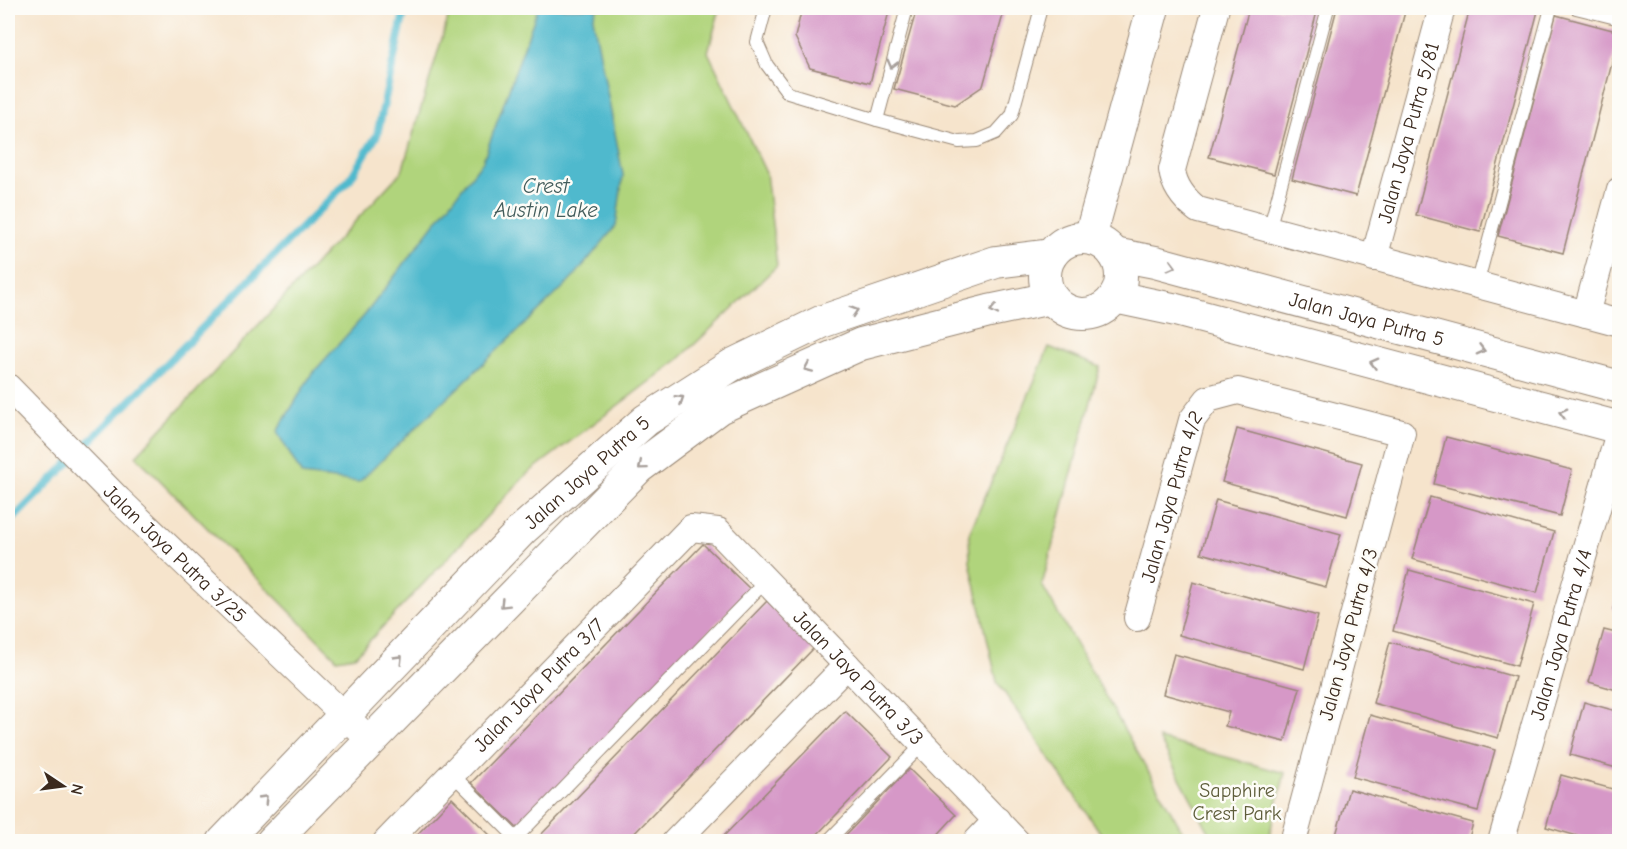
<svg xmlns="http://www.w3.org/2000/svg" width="1627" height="849" viewBox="0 0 1627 849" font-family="'Comic Neue',sans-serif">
<rect width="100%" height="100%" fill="#fdfcf7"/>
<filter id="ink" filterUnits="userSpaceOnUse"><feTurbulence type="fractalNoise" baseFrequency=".0167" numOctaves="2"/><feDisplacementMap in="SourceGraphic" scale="12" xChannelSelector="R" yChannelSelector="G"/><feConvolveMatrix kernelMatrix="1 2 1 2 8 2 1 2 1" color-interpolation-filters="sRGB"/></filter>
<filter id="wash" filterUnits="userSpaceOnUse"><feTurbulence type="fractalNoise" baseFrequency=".008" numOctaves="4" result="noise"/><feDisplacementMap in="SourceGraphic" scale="24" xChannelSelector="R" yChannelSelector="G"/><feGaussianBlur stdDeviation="1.35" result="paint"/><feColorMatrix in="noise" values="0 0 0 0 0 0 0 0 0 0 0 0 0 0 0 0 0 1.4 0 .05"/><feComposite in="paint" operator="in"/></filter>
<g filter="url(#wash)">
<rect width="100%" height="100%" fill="#f6e4cc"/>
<!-- green -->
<g fill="#b0d47c" stroke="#767f4d" stroke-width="1.5">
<path d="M451,8H720L708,52L766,173L777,266L678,360L527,474L355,656L337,659L136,456L402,171Z"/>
<path d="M1049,347L1100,367L1042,585L1188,841H1106L997,682L970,562L969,534Z"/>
<path d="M1159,739L1285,773L1269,836L1270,841H1214Z"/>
</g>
<!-- water -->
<path fill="#50b9cd" stroke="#467276" stroke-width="1.5" d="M538,8H597L593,18L623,175L616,226L572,279L359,482L302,475L277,432L311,375L364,316L483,161Z"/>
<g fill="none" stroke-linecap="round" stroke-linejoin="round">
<!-- stream -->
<path stroke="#50b9cd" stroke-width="8" d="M8,524L350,179L377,135L405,8"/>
</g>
<g id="blocks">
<!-- building -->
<g fill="#d698c7">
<path d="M802,8H890L870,83L810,68L795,37Z"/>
<path d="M917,8H1005L983,86L955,105L894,89Z"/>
<path d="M1249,8H1318L1274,174L1209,157Z"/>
<path d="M1337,8H1406L1356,196L1292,179Z"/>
<path d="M1470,8H1525L1538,11L1480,232L1416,215Z"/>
<path d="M1556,15L1620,32L1563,253L1498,236Z"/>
<path d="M1237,429L1362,463L1347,516L1222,482Z"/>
<path d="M1446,437L1572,470L1560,516L1434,484Z"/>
<path d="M1430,497L1554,532L1537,593L1412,559Z"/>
<path d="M1216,500L1341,534L1326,587L1201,553Z"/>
<path d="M703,544L750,589L518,829L471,783Z"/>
<path d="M1409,570L1534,604L1517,666L1393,631Z"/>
<path d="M1193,582L1318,616L1304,669L1179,635Z"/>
<path d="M1619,590H1620V611L1613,609Z"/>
<path d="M767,601L814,648L626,842H534Z"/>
<path d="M1604,630L1620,634V691L1589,682Z"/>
<path d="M1390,642L1515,677L1498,738L1373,703Z"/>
<path d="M1174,654L1300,688L1285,742L1225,726L1229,712L1163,694Z"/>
<path d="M1584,702L1620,712V769L1570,755Z"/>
<path d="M845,711L892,757L863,787L810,842H718Z"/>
<path d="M1370,715L1495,750L1478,811L1353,777Z"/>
<path d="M909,769L956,815L931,842H839Z"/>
<path d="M1561,775L1620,791V842H1598L1546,827Z"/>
<path d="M1349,789L1473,823L1468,842H1334Z"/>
<path d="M452,798L497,842H410Z"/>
</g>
</g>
</g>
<g filter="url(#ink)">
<use href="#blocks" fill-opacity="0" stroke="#988775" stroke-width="1.5"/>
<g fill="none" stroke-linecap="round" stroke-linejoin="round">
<defs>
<g id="service">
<path d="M766,8L757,42L767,65L788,93L877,120L959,142L977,141L996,133L1012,115L1041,8"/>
<path d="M1576,8L1620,19"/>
<path d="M877,120L907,8"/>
<path d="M1269,230L1328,8"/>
<path d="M1477,285L1551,8"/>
<path d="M452,774L520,842"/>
<path d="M512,842L766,581"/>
<path d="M827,842L923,744"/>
</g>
<g id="minor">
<path d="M1216,8L1172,170C1174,186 1185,200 1198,210L1620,323"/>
<path id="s1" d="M1374,258L1442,8"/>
<path d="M1586,314L1620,190"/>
<path id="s2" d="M8,387L119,500L370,740"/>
<path id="s3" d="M1137,618L1192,420L1208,399L1238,391L1402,433L1293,842"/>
<path id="s4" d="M386,842L691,528L718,531L1017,842"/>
<path d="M675,842L847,665"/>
<path d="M976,842L997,820"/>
<path id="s5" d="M1501,842L1620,429"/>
</g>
<g id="tertiary">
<circle cx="1083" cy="276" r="38"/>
<path d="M1090,238L1153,8"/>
<path id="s6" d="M1114,254L1155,262L1620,387"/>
<path d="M1115,297L1172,309L1620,428"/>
<path id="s7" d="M223,842L523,529L646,420L732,365L823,321L996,262L1051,255"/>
<path d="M272,842L638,468L719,408L861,344L989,311L1051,298"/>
</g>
</defs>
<!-- service casing -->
<use href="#service" stroke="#988775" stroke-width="14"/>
<!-- minor casing -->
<use href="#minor" stroke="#988775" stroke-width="28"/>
<!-- tertiary casing -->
<use href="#tertiary" stroke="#988775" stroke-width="34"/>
<!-- service -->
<use href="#service" stroke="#fff" stroke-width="12"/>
<!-- minor -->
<use href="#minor" stroke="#fff" stroke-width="26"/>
<!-- tertiary -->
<use href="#tertiary" stroke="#fff" stroke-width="32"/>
</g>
<!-- one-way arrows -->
<defs><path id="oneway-chevron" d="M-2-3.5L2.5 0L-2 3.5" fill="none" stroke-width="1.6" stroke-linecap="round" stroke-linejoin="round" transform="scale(1.5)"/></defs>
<g stroke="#a79f9a">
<use href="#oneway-chevron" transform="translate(892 64) rotate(105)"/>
<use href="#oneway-chevron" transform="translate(1172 266) rotate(15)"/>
<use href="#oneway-chevron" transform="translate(994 310) rotate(168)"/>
<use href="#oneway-chevron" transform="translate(854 311) rotate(-18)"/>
<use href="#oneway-chevron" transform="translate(1481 350) rotate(15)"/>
<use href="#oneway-chevron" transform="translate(1374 363) rotate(-165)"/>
<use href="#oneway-chevron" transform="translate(808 368) rotate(156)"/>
<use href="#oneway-chevron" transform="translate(680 399) rotate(-33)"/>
<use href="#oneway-chevron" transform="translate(1563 413) rotate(-165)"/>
<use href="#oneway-chevron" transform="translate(642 466) rotate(140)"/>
<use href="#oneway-chevron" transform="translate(504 604) rotate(135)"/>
<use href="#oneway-chevron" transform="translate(399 659) rotate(-46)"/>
<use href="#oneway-chevron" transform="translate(264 799) rotate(-46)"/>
</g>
</g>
<g text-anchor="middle" stroke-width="5" stroke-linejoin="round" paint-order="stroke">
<!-- street labels -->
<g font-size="20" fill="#3b2a1e" stroke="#fdfcf7">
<text dy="7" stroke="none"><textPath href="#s1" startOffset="130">Jalan Jaya Putra 5/81</textPath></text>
<text dy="7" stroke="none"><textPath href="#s6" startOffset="261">Jalan Jaya Putra 5</textPath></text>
<text dy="7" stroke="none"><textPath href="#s7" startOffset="519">Jalan Jaya Putra 5</textPath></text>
<text dy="7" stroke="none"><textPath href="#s3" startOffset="126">Jalan Jaya Putra 4/2</textPath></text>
<text dy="7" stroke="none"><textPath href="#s2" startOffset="236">Jalan Jaya Putra 3/25</textPath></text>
<text transform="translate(1348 634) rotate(-75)" y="7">Jalan Jaya Putra 4/3</text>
<text dy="7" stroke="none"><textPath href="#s5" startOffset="216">Jalan Jaya Putra 4/4</textPath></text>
<text dy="7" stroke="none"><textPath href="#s4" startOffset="668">Jalan Jaya Putra 3/3</textPath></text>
<text dy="7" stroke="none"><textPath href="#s4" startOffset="219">Jalan Jaya Putra 3/7</textPath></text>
</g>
<!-- park labels -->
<g font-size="20" fill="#5e5d3a" stroke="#fdfcf7">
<text x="1237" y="797">Sapphire<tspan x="1237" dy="23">Crest Park</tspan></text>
</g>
<!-- water labels -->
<g font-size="21" font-style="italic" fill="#425c5b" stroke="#fdfcf7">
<text x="546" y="193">Crest<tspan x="546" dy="24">Austin Lake</tspan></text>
</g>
</g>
<!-- margin -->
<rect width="1627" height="849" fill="none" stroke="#fdfcf7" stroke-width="30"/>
<!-- north arrow -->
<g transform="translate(63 786) rotate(103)" stroke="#fdfcf7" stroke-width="4.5" paint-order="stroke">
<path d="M0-4.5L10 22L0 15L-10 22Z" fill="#3b2a1e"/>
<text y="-9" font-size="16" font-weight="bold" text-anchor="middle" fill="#3b2a1e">N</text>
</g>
</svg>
